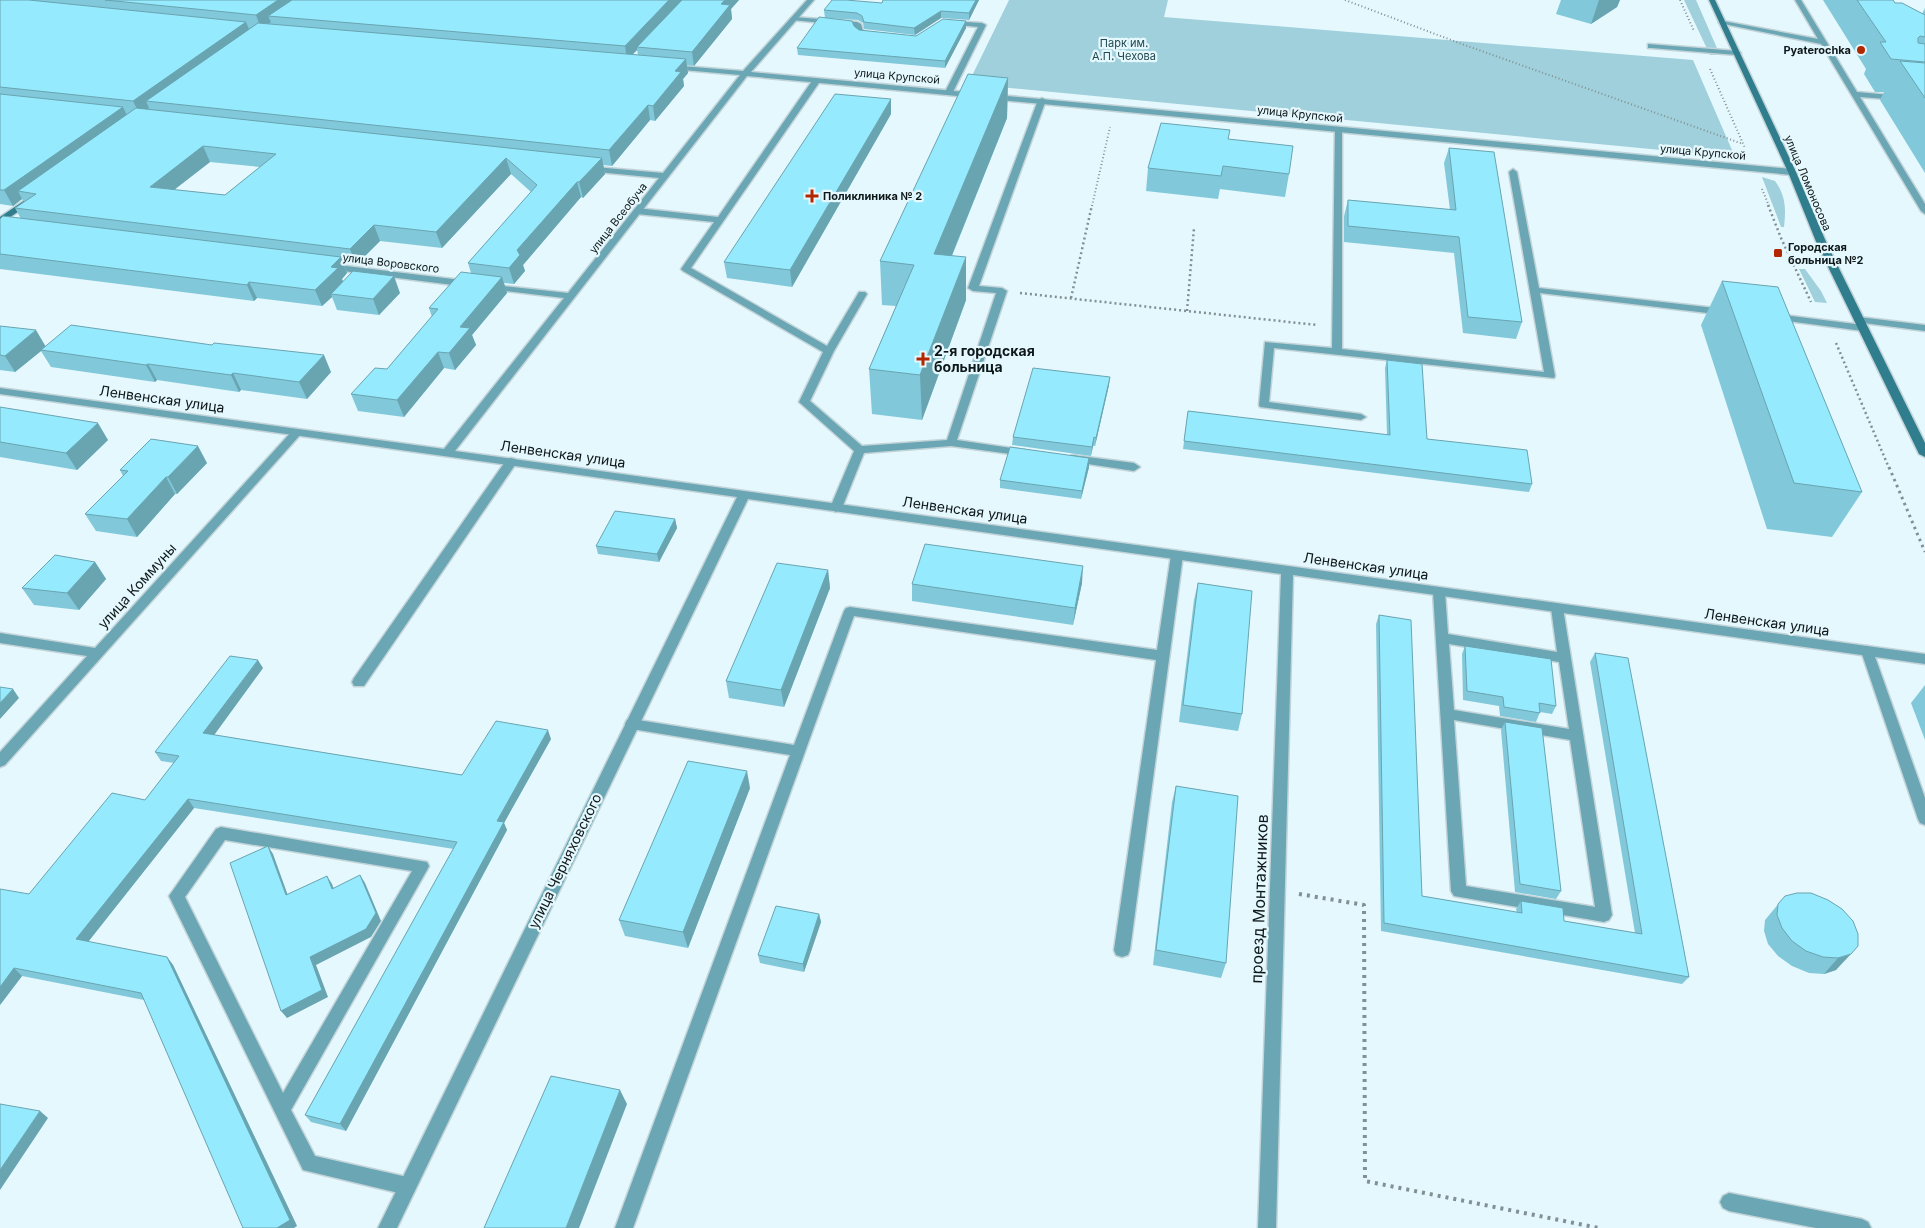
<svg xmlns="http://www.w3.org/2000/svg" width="1925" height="1228" viewBox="0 0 1925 1228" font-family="Inter,sans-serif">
<rect width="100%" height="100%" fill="#e5f8fd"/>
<!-- green -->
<g fill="#a0d0dc">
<path d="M1009,0H1168L1164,17L1693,60L1735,157L968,84Z"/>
<path d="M1684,0H1696L1720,55H1710Z"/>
<path d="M1762,177L1775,181C1786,196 1786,210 1784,227H1781Z"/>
<path d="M1799,269H1805L1821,291L1827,303L1815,302Z"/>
</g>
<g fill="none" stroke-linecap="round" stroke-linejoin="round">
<defs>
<g id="lane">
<path d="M1795,0H1801L1857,92L1925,98V102L1860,97L1925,204V214L1921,211L1821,44L1719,23L1723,21L1818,39Z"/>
<path d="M794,17L857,22L861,24L863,31L876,34L872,36L857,35L854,26L792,20L790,19Z"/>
<path d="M950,21L982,23L986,25L953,92L949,94L945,92L978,27L948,24L946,23Z"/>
<path d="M1648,44L1737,51L1741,53L1737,55L1651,48H1648Z"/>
<path d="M814,78L821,80L691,268L827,346L859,292H865L867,294L834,351L810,401L862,446L947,440L996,293L973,291L968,288L1038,100L1042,98L1046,100L979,286L1002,288L1007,291L957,440L1025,450L1031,453L1025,456L951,446L864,453L842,508L836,512L830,508L854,451L799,402L823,352L683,271L681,269L714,222L637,214L633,211L637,208L718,217Z"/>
<path d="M1335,127L1342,129V349L1544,372L1509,172L1513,169L1517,172L1539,288L1724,309L1729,312L1724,315L1540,293L1555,376L1554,378L1274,348L1269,402L1361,414L1366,417L1361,420L1260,407L1259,405L1265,342L1332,348Z"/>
<path d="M1776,314L1863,325L1868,328L1863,331L1773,319L1771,317Z"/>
<path d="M1859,317L1925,325V331L1856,322L1854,320Z"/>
<path d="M297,429L302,432L301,434L5,765L0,767V752L87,656L0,643V633L95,648L293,430Z"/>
<path d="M1072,455L1134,463L1140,467L1134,471L1068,461L1066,459Z"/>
<path d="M511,458L515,459L517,462L515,465L364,686H354L352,682L354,678L507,459Z"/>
<path d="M1177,551L1183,555L1130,950L1128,955L1122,957L1116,955L1114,950L1156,660L854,616L633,1228H615L790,755L632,729L627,728L625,724L627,720L632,719L794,745L844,611L846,608L850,607L1157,650L1171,555Z"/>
<path d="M1439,588L1445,592L1448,634L1557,652L1551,608L1553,605H1561L1563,608L1612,915L1609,920L1604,922L1454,896L1451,891L1433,592ZM1449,644L1559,662L1569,729L1454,710ZM1454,720L1570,740L1595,907L1466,886Z"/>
<path d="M1867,646L1872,648L1873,651L1925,798V825L1920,823L1918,819L1861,651L1862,648Z"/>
<path d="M221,827L427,862L429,866L427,870L291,1110L315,1156L407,1177L413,1180L416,1186L413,1192L407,1195L303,1170L169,896L216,829ZM225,840L412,871L283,1093L185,897Z"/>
<path d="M1729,1193L1862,1219L1868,1222L1871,1228H1816L1729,1211L1723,1208L1720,1202L1723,1196Z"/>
</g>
<g id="street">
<path d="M807,0H814L751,72L1792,169L1796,172L1792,175L747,76L455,451L1925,654V664L1293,575L1276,1228H1258L1281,574L748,499L397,1228H378L737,497L0,394V388L444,449L564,298L489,289L484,286L486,284L568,293L659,178L587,171L583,168L584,166L663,173L740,75L672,69H669V65L743,71Z"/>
<path d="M330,264L469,281L474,284L469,287L327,269L325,267Z"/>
</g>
<g id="secondary">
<path d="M1709,0H1715L1796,172L1827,244L1925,443V457L1919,454L1817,244L1788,172Z"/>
<path d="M28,198L32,201L31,203L0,224V217Z"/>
</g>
</defs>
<!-- lane casing -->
<use href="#lane" stroke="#c3d4d9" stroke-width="3"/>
<!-- street casing -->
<use href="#street" stroke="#c3d4d9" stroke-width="3"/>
<!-- secondary casing -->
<use href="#secondary" stroke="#c3d4d9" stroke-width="3"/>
<!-- path-far3 -->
<g stroke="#819093" stroke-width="2" stroke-dasharray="1 2.5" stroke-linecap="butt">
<path d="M1345,0L1459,43L1743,144"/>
<path d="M1680,0L1694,31"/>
<path d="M1710,69L1745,148"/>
<path d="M1762,189L1769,206"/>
<path d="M1092,206L1110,127"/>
</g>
<!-- path-far2 -->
<g stroke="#819093" stroke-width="2.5" stroke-dasharray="2 3" stroke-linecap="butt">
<path d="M1768,205L1781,238L1811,302"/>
<path d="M1020,293L1317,325"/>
<path d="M1071,298L1092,205"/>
<path d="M1187,311L1194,228"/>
<path d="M1836,343L1889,468"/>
</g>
<!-- path-far1 -->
<path stroke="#819093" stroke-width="3" stroke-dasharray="2.5 4" stroke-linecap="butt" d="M1889,467L1925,552"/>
<!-- path -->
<path stroke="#819093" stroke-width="4" stroke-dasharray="3 5" stroke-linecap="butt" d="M1299,894L1364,905L1365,1181L1599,1228"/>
<!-- lane -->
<use href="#lane" fill="#6aa6b4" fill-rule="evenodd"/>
<!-- street -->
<use href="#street" fill="#6aa6b4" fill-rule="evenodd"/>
<!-- secondary -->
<use href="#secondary" fill="#2f7d8d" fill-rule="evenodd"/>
</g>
<!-- wall -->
<g fill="#81c9da" fill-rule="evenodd">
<path d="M0,0H739L731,9L732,19L694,66L687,65L688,73L683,79L684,86L655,121L650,120L612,166L603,165L605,174L583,198L581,197L523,265L525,271L514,284L504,283L507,293L472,335L476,345L455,370L444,368L404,417L358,411L351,394L387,369L432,317L429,308L471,273L468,263L531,192L511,174L442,248L380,241L356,265L344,263L347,273L342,279L343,282L400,293L379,315L337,310L332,297L322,306L257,298L254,301L0,269V219H21L15,208L24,202L22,199L13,206L0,204ZM637,50L638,55L633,54ZM210,162L260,167L225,195L174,190Z"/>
<path d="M979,0L969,20L941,18L915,35L864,29L863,23L858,20L825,18L824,10L882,3Z"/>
<path d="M1561,0H1620L1617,7L1591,24L1556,14Z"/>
<path d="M1823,0H1893L1895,3L1922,14L1925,8V173L1880,100L1884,92H1875L1864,74L1866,69Z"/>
<path d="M854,26L859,30L916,36L966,28L945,68L798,55L797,48Z"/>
<path d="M1008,78L1007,118L952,256L966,300L922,420L872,414L869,369L896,306L882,305L880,261Z"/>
<path d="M891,114L792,287L727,278L724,262Z"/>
<path d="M1229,139L1289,174L1285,197L1220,189L1218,199L1146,191L1148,168Z"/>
<path d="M1449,148L1522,322L1516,339L1463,333L1454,253L1344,242V216L1348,200L1450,210L1444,163Z"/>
<path d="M1722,281L1862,492L1832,537L1767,529L1701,325Z"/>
<path d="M0,326L45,347L331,372L307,399L241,390L239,392L157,380L155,382L51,367L41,351L15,372L0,370Z"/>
<path d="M1387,360L1427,439L1532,484L1529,492L1183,449L1188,411L1387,435L1385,368Z"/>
<path d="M1109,385L1095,446H1093L1091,456L1012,445L1013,437Z"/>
<path d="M0,407L108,440L77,470L0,457Z"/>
<path d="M1089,458V467L1081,499L1000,488V480Z"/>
<path d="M207,463L177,494H175L137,537L96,531L85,514L123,476L120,470Z"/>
<path d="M675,519L677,528L659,562L598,554L596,546Z"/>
<path d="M95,562L106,579L79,610L34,605L22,588Z"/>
<path d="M828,570L830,588L784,707L729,698L726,681Z"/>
<path d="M1082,583L1073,625L912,601V584Z"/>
<path d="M1198,583L1242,714L1238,731L1179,722L1194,600Z"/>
<path d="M1379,615L1422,896L1517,913L1516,909L1521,901L1564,921L1635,933L1590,662L1595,653L1689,977L1682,984L1381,931L1376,624Z"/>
<path d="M1465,646L1556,706L1552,714L1540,712L1536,722L1500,716L1499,706L1463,700L1462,654Z"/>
<path d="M263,668L214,735L462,775L551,739L504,823L507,830L346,1131L311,1122L305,1115L454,849L194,808L88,942L167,957L173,965L297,1226L144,1000L22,976L0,1005L29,894L145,800L174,763L161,761L155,752Z"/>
<path d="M1925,685V740L1911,703Z"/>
<path d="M1505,722L1561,891L1556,899L1515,892L1501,730Z"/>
<path d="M1176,786L1226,963L1221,978L1153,965L1172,802Z"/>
<path d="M750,788L688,948L625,936L619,920Z"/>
<path d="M1785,896L1853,921L1836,970L1824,974L1809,973L1792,966L1778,956L1768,944L1764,931L1765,920Z"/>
<path d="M819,914L821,922L804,972L760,963L758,955Z"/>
</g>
<!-- shaded-wall -->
<g fill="#69a4b1">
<path d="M278,0H302L268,16L271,22L261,29L256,15Z"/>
<path d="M669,0H684L637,47V50L627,60L625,46Z"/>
<path d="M725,0H739L731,9L732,19L694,66L692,52L721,4Z"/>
<path d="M976,0H979L969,20V13Z"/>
<path d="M1599,0H1620L1617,7L1591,24Z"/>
<path d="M941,11V18L915,35L914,28Z"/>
<path d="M966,21V28L945,68V61Z"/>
<path d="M246,22L252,36L146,101L149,108L140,115L133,101Z"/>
<path d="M686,59L688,73L683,79L684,86L655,121L653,106L675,71Z"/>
<path d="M1008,78L1007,118L935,297L934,254Z"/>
<path d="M891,99V114L792,287L790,270Z"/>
<path d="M648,105L650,120L612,166L609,150Z"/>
<path d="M123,107L130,122L18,191L22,199L13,206L4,190Z"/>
<path d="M203,146L210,162L157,203L150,187Z"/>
<path d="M506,158L511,174L442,248L436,232Z"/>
<path d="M602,158L605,174L583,198L579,182Z"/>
<path d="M577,182L581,197L523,265L525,271L514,284L509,268L517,250Z"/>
<path d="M374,225L380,241L356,265L350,249Z"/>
<path d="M341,257L347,273L342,279L344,284L331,294L332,297L322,306L315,290L331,267Z"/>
<path d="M966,257V300L922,420L920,375Z"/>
<path d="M394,276L400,293L379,315L373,299Z"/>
<path d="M502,277L507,293L472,335L476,345L455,370L449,353L460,327Z"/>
<path d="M249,282L257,298L254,301L247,285Z"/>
<path d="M36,330L46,347L15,372L5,356Z"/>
<path d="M438,352L444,368L404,417L397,400Z"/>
<path d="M324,355L331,372L307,399L299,382Z"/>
<path d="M148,364L157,380L155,382L146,365Z"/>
<path d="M233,373L241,390L239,392L231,375Z"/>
<path d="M1110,377L1109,385L1095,446L1096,438Z"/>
<path d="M98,423L108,440L77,470L66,453Z"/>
<path d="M1094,437L1093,446L1091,456L1092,447Z"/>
<path d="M198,446L207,463L177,494L168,477Z"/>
<path d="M1089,458V467L1081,499L1082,491Z"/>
<path d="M166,477L175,494L137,537L127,519Z"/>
<path d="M675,519L677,528L659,562L657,554Z"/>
<path d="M95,562L106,579L79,610L67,593Z"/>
<path d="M1083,566L1082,583L1073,625L1075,608Z"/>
<path d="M828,570L830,588L784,707L781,690Z"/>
<path d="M258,660L263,668L209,742L203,733Z"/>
<path d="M13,689L19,698L0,719V703Z"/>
<path d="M548,730L551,739L504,823L507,830L346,1131L340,1124L497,821Z"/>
<path d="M747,771L750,788L688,948L683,932Z"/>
<path d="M188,799L194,808L84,947L76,939Z"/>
<path d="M268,846L273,854L291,904L286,895Z"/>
<path d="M360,875L365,883L381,921L371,937L316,965L328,997L287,1018L281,1011L310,957Z"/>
<path d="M327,876L332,884L337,897L332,889Z"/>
<path d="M819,914L821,922L804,972L803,964Z"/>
<path d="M1851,954L1836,970L1824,974L1838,958Z"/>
<path d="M167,957L173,965L297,1226L294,1228H277Z"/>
<path d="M14,968L22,976L0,1005V987Z"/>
<path d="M620,1090L627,1104L579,1228H566Z"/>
<path d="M40,1111L48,1118L0,1190V1170Z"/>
</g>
<!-- building -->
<g fill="#96eafd" stroke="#69a4b1" fill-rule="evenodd">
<path d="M0,0H29L246,22L133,101L0,87Z"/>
<path d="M105,0H278L256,15Z"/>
<path d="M292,0H669L625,46L268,16Z"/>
<path d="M682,0H725L721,4L730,5L692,52L637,47Z"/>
<path d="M832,0H846L882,3L883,0H976L969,13L941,11L914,28L864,22L862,16L857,13L824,10Z"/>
<path d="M1857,0H1893L1895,3H1902L1925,15V37L1920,36L1918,38V43L1925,44V62L1891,59L1880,42H1886Z"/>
<path d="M819,17L852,21L854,26L859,30L916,36L943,19L966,21L945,61L797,48Z"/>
<path d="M258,23L686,59L675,71L681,72L653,106L648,105L609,150L146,101Z"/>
<path d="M1900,61L1925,63V98Z"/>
<path d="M968,74L1008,78L934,254L966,257L920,375L869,369L914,265L880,261Z"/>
<path d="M0,94L123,107L4,190H0Z"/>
<path d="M835,94L891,99L790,270L724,262Z"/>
<path d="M136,108L602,158L579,182H577L517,250L520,255L509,268L468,263L537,185L506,158L436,232L374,225L350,249L15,208L36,194L18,191ZM203,146L276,154L225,195L150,187Z"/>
<path d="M1161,123L1230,130L1228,139L1293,146L1289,174L1223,166L1221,176L1148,168Z"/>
<path d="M1449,148L1494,152L1522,322L1468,317L1459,237L1348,226V200L1456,210Z"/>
<path d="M3,216L341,257L331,267L338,268L315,290L249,282L247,285L0,254V219Z"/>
<path d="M353,271L394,276L373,299L331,294Z"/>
<path d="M461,272L502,277L460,327L470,328L449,353L438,352L397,400L351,394L375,368L387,369L438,309L429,308Z"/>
<path d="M1722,281L1778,287L1862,492L1794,483Z"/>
<path d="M71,325L212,345L214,343L324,355L299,382L233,373L231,375L148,364L146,365L41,350Z"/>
<path d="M0,326L36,330L5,356L0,355Z"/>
<path d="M1387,360L1422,364L1427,439L1527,450L1532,484L1184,441L1188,411L1390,435Z"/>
<path d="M1033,368L1110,377L1096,438L1094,437L1092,447L1013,437Z"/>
<path d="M0,407L98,423L66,453L0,442Z"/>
<path d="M151,439L198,446L168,477H166L127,519L85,514L128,471L120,470Z"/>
<path d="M1010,447L1089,458L1082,491L1000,480Z"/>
<path d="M615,511L675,519L657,554L596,546Z"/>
<path d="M925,544L1083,566L1075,608L912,584Z"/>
<path d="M55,555L95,562L67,593L22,588Z"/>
<path d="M777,563L828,570L781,690L726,681Z"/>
<path d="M1198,583L1252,591L1242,714L1183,705Z"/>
<path d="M1379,615L1411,620L1422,896L1522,913L1521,901L1563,908L1564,921L1642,934L1595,653L1628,658L1689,977L1384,923Z"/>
<path d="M1465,646L1551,659L1556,706L1539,703L1540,713L1504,707L1503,697L1467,691Z"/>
<path d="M230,656L258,660L203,733L462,775L496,721L548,730L497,821L504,822L340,1124L305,1115L457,842L188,799L76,939L167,957L290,1220L277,1228H243L141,993L14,968L0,987V889L29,894L112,793L145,800L179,756L155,752Z"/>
<path d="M0,687L13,689L0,703Z"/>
<path d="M1505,722L1542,728L1561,891L1520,884Z"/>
<path d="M688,761L747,771L683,932L619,920Z"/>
<path d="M1176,786L1238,796L1226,963L1156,950Z"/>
<path d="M268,846L286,895L327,876L332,889L360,875L376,913L366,929L310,957L322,990L281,1011L230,863Z"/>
<path d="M1797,893H1811L1828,900L1842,909L1853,921L1858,934V946L1851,954L1838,958L1823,957L1806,951L1792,941L1782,928L1777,915L1778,904L1785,896Z"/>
<path d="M776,906L819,914L803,964L758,955Z"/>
<path d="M551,1076L620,1090L566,1228H484Z"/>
<path d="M0,1104L40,1111L0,1170Z"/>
</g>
<!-- markers -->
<g fill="#b22700" stroke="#e5f8fd" stroke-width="2">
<circle cx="1861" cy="50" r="5"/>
<path d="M809.5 188.5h5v5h5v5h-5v5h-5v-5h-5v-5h5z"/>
<rect x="1773" y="248" width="10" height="10" rx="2.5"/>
<path d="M920.5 351.5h5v5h5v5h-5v5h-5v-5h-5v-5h5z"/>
</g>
<g text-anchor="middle" stroke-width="4.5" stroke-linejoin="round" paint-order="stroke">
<!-- far-park labels -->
<g font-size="11" fill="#224951" stroke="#e5f8fd">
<text x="1124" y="47">Парк им.<tspan x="1124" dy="13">А.П. Чехова</tspan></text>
</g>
<!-- far-poi labels -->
<g font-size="11" font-weight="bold" fill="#0e1719" stroke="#e5f8fd" text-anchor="start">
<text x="1851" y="54" text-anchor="end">Pyaterochka</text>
<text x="823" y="200">Поликлиника № 2</text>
<text x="1788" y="251">Городская<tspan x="1788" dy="13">больница №2</tspan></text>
</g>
<!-- far-street labels -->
<g font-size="11" fill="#0e1719" stroke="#e5f8fd">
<text transform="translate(897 76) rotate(5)" y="4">улица Крупской</text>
<text transform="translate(1300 114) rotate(6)" y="4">улица Крупской</text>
<text transform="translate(1703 152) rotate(5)" y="4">улица Крупской</text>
<text transform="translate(1808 183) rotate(67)" y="4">улица Ломоносова</text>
<text transform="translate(618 218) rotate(-52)" y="4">улица Всеобуча</text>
<text transform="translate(391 263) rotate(7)" y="4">улица Воровского</text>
</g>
<!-- poi labels -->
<g font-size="14" font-weight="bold" fill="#0e1719" stroke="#e5f8fd" text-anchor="start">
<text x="934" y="356">2-я городская<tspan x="934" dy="16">больница</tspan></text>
</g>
<!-- street labels -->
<g font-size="14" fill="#0e1719" stroke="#e5f8fd">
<text transform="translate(162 399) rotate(8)" y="5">Ленвенская улица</text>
<text transform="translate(563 454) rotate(8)" y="5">Ленвенская улица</text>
<text transform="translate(965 510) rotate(8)" y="5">Ленвенская улица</text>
<text transform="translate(1366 566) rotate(8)" y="5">Ленвенская улица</text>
<text transform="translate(137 586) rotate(-48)" y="5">улица Коммуны</text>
<text transform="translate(1767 622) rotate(8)" y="5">Ленвенская улица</text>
<text transform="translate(565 861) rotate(-64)" y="5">улица Черняховского</text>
</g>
<!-- near-street labels -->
<g font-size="16" fill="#0e1719" stroke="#e5f8fd">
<text transform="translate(1259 899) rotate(-88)" y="6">проезд Монтажников</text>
</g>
</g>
</svg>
